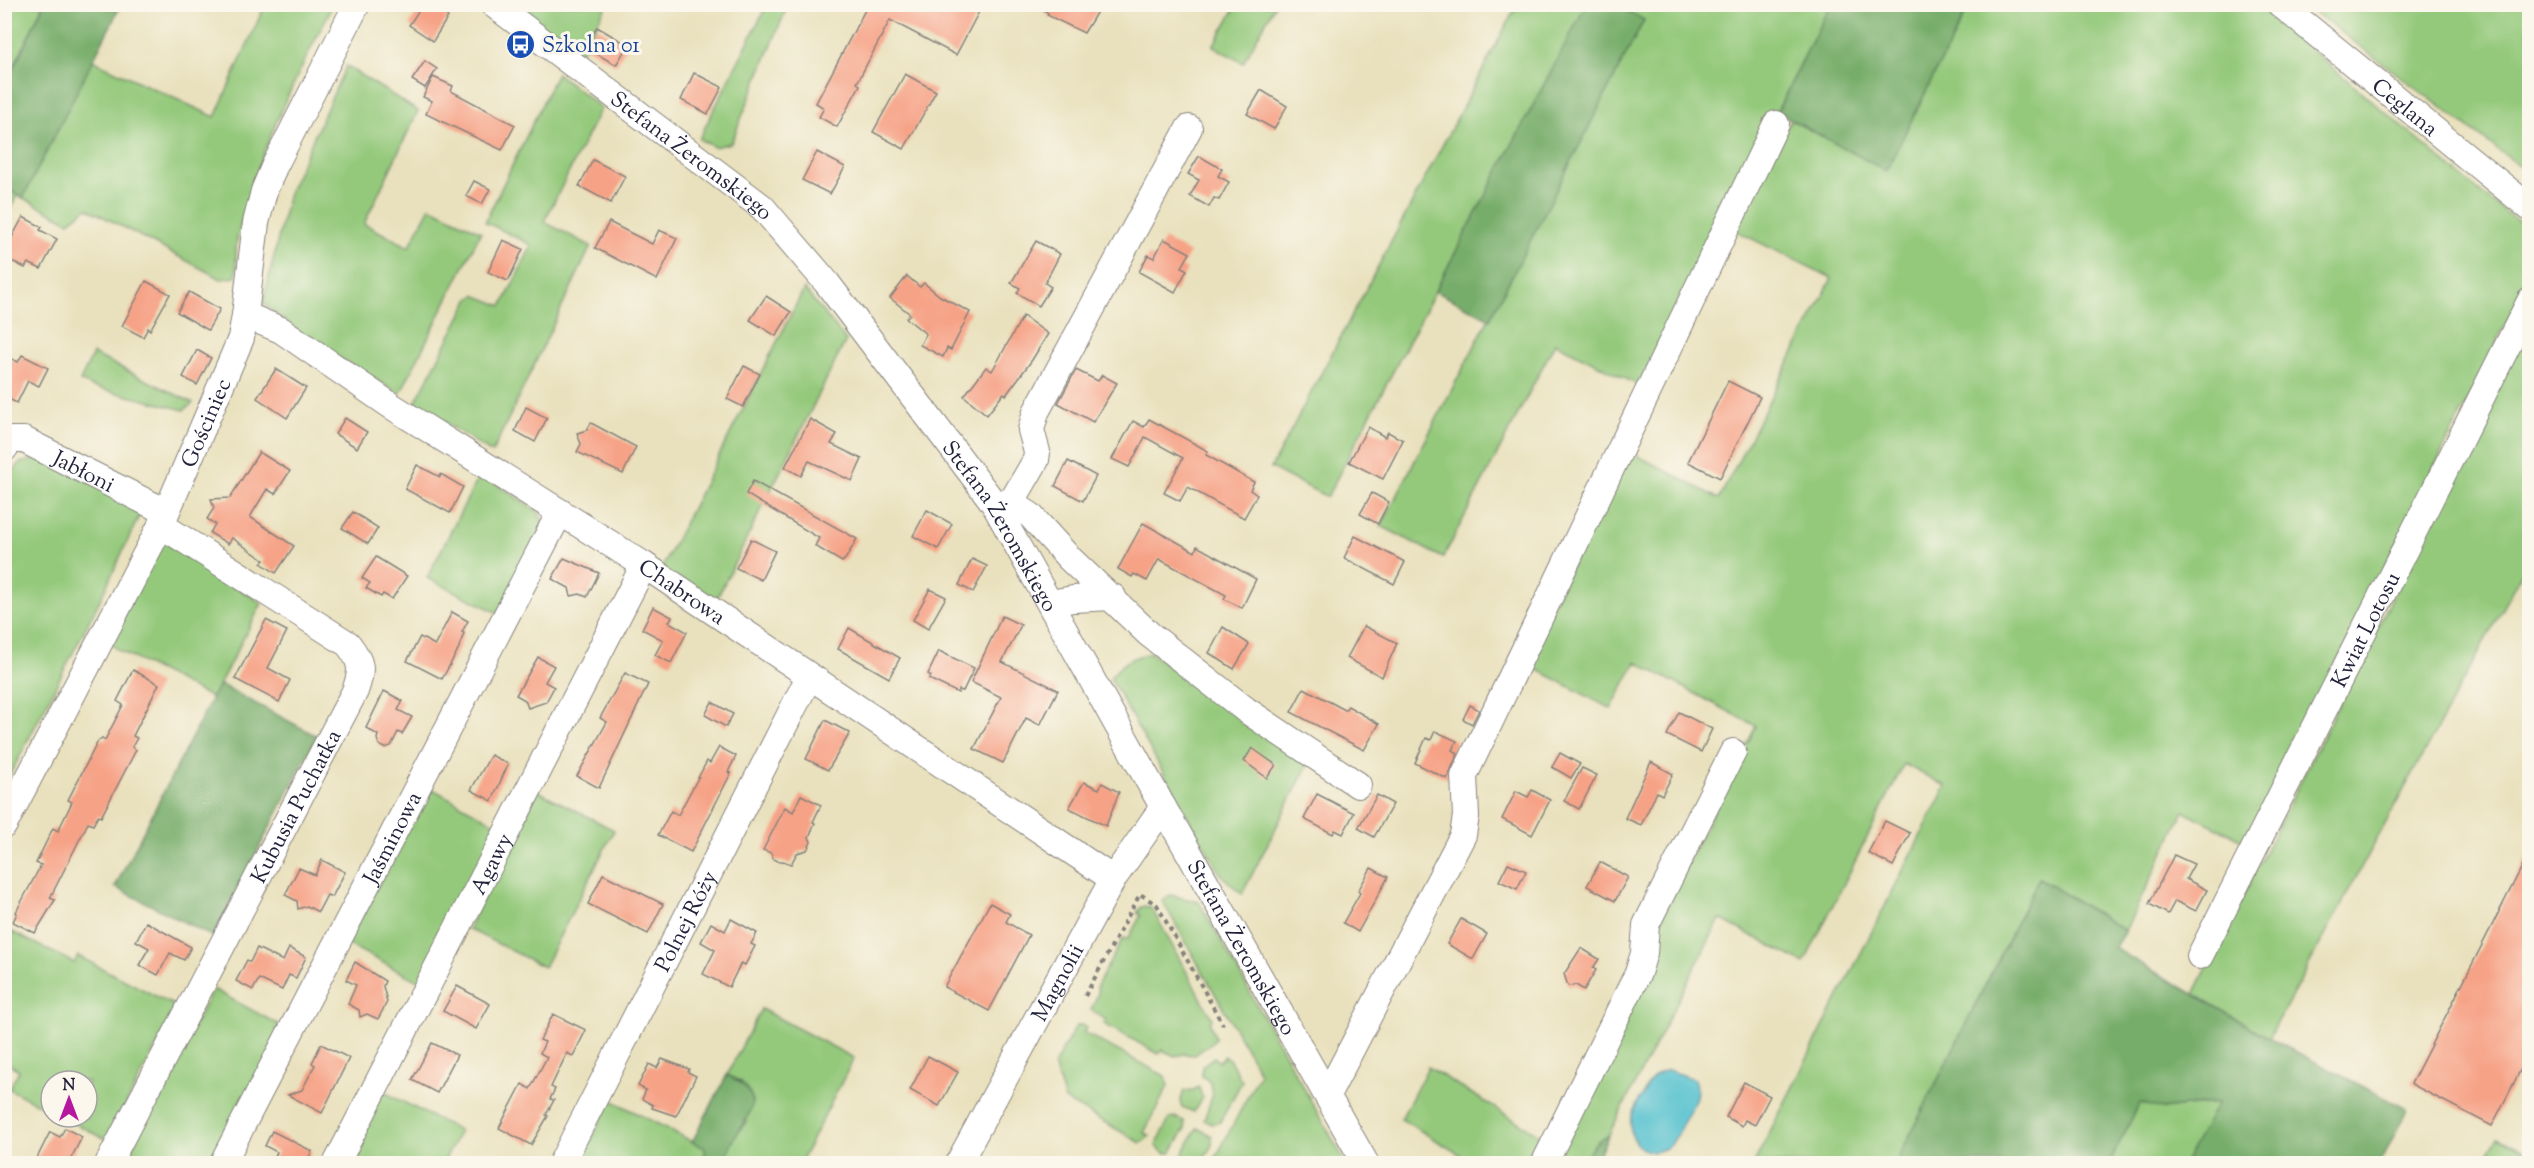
<svg xmlns="http://www.w3.org/2000/svg" width="2534" height="1168" viewBox="0 0 2534 1168" font-family="'Sorts Mill Goudy',serif">
<rect width="100%" height="100%" fill="#fbf7ec"/>
<filter id="ink" filterUnits="userSpaceOnUse"><feTurbulence type="fractalNoise" baseFrequency=".0167" numOctaves="2"/><feDisplacementMap in="SourceGraphic" scale="12" xChannelSelector="R" yChannelSelector="G"/><feConvolveMatrix kernelMatrix="1 2 1 2 8 2 1 2 1" color-interpolation-filters="sRGB"/></filter>
<filter id="wash" filterUnits="userSpaceOnUse"><feTurbulence type="fractalNoise" baseFrequency=".008" numOctaves="4" result="noise"/><feDisplacementMap in="SourceGraphic" scale="24" xChannelSelector="R" yChannelSelector="G"/><feGaussianBlur stdDeviation="1.35" result="paint"/><feColorMatrix in="noise" values="0 0 0 0 0 0 0 0 0 0 0 0 0 0 0 0 0 1.4 0 .05"/><feComposite in="paint" operator="in"/></filter>
<g filter="url(#wash)">
<rect width="100%" height="100%" fill="#e9e1bd"/>
<!-- green -->
<g fill="#94c97b" stroke="#5b765b" stroke-width="1.5">
<path d="M5,5H37L42,7L5,86Z"/>
<path d="M265,5H333C296,76 254,161 237,240C235,252 237,266 236,277L221,279L87,208L69,222L23,198L92,60L215,117Z"/>
<path d="M513,5H607L580,55Z"/>
<path d="M767,5H788L731,143L714,147L699,139Z"/>
<path d="M1237,5H1275L1243,63L1213,46Z"/>
<path d="M1517,5H1586L1327,497L1271,468Z"/>
<path d="M1616,5H1830L1640,386L1555,343L1443,558L1381,526L1644,20Z"/>
<path d="M1961,5H2258L2493,203L2529,230V277L2248,843L2184,811L2125,931L2039,878L1896,1163H1870L1861,1160L1859,1164L1754,1163L1946,786L1904,764L1804,963L1720,919L1608,1136C1595,1138 1589,1154 1582,1163H1552L1652,935L1756,726L1636,662L1611,709L1525,663L1627,450L1719,499L1832,278L1734,230L1791,120L1886,170L1966,12Z"/>
<path d="M2303,5H2529V173L2329,23Z"/>
<path d="M346,66L418,111L364,224L409,247L430,207L481,232L400,394L308,339L263,303L289,192Z"/>
<path d="M557,73L601,108L544,222L591,246L492,453L415,403L469,300L475,295L502,306L532,245L485,222Z"/>
<path d="M5,188L17,195L5,221Z"/>
<path d="M804,289L846,340L714,604L661,569Z"/>
<path d="M2529,324V559L2269,1038L2194,994Z"/>
<path d="M93,354L193,403L184,410L93,387L80,381Z"/>
<path d="M41,458L125,499L140,514L101,598L5,785V484L20,463Z"/>
<path d="M480,474L538,511L544,525L500,614L427,578Z"/>
<path d="M162,540L262,603L212,698L118,650L109,642Z"/>
<path d="M1151,653L1308,765L1242,894L1221,875L1110,678C1123,662 1131,657 1151,653Z"/>
<path d="M429,787L500,826L420,982L347,944Z"/>
<path d="M538,791L614,830L544,967L468,929Z"/>
<path d="M1170,895L1199,902L1346,1163H1213L1260,1073L1162,900Z"/>
<path d="M1147,906L1152,909L1212,1018L1210,1024L1216,1039L1195,1055L1184,1054L1175,1056L1162,1050L1159,1054L1104,1024L1106,1020L1091,1010L1098,994L1097,986L1123,938L1128,939L1141,915L1137,913L1141,907Z"/>
<path d="M4,928L74,963L78,956L177,1007L107,1140L63,1117H87V1081H51V1111L9,1089L19,1070L5,1062Z"/>
<path d="M213,989L285,1028L214,1163L123,1164Z"/>
<path d="M761,1009L854,1058L800,1163L726,1164C727,1145 736,1134 747,1121L742,1082L727,1075Z"/>
<path d="M1082,1025L1086,1027L1084,1033L1165,1076L1168,1086L1144,1133L1150,1136L1141,1143L1065,1100L1054,1065L1076,1026Z"/>
<path d="M1225,1056L1229,1059L1242,1081L1220,1122L1212,1124L1204,1120L1213,1094L1209,1081L1202,1076V1066L1214,1057L1218,1062Z"/>
<path d="M1428,1067L1541,1136L1527,1163H1474L1401,1119Z"/>
<path d="M1199,1087L1202,1097L1194,1112L1182,1107L1180,1102L1184,1091L1194,1090Z"/>
<path d="M382,1091L460,1131L443,1163L345,1164Z"/>
<path d="M611,1100L705,1148V1164H579Z"/>
<path d="M2140,1102L2162,1109L2219,1102L2184,1163L2109,1164Z"/>
<path d="M1174,1117L1184,1121L1185,1129L1171,1153H1164L1156,1146L1169,1119Z"/>
<path d="M1197,1128L1212,1136V1145L1201,1163H1181L1183,1153Z"/>
<path d="M2498,1137L2529,1153V1163H2482Z"/>
</g>
<!-- forest -->
<g fill="#77ad6b" stroke="#4c6853" stroke-width="1.5">
<path d="M44,4L121,5L23,198L5,188V86Z"/>
<path d="M1586,5H1616L1644,20L1490,319L1435,291Z"/>
<path d="M1830,5H1961L1966,12L1886,171L1777,112Z"/>
<path d="M219,684L317,736L213,937L115,887Z"/>
<path d="M2039,878L2125,931L2114,948L2269,1038L2407,1109L2381,1163H2184L2218,1102L2162,1109L2140,1103L2109,1163H1896Z"/>
<path d="M727,1075C783,1102 728,1126 726,1163H705V1148L692,1142Z"/>
<path d="M1608,1136L1594,1163H1582C1589,1154 1595,1138 1608,1136Z"/>
</g>
<!-- water -->
<path fill="#55c1cf" stroke="#3c7285" stroke-width="1.5" d="M1668,1070L1695,1079C1701,1096 1691,1108 1683,1123C1679,1131 1674,1144 1664,1149C1641,1160 1625,1135 1632,1115C1634,1108 1639,1101 1643,1094C1649,1081 1654,1074 1668,1070Z"/>
<g id="blocks">
<!-- building -->
<g fill="#f6a286">
<path d="M423,4H430L448,17L433,41L409,25Z"/>
<path d="M860,4H983L956,55L890,20L857,83L860,85L837,127L819,117L824,108L816,103L866,8Z"/>
<path d="M1035,4H1088L1098,10L1084,33L1047,15L1048,13Z"/>
<path d="M597,27L628,45L616,65L585,47Z"/>
<path d="M425,61L437,69L425,88L412,80Z"/>
<path d="M694,73L722,87L708,114L681,100Z"/>
<path d="M905,74L936,91L904,149L873,132Z"/>
<path d="M433,77L453,86L451,91L515,125L502,150L426,114L432,101L423,97Z"/>
<path d="M1261,90L1287,106L1274,129L1247,114Z"/>
<path d="M817,152L845,167L830,194L802,180Z"/>
<path d="M1199,156L1222,169L1218,176L1229,182L1219,200L1214,198L1209,207L1190,196L1199,180L1188,174Z"/>
<path d="M593,160L625,176L611,203L579,186Z"/>
<path d="M474,181L490,189L482,204L466,196Z"/>
<path d="M23,217L42,227L40,230L57,239L41,269L28,263L25,268L4,257V252Z"/>
<path d="M609,222L652,244L659,230L677,238L657,280L595,248Z"/>
<path d="M1164,239L1190,253L1182,267L1187,270L1175,292L1139,272L1148,255L1154,258Z"/>
<path d="M503,240L523,249L508,281L488,272Z"/>
<path d="M1036,241L1060,254L1045,283L1051,287L1039,306L1017,293L1020,288L1011,283Z"/>
<path d="M907,276L920,287L924,283L940,296L970,312L951,350L947,348L943,357L920,345L926,334L906,318L910,314L890,298Z"/>
<path d="M146,281L170,294L150,330L148,328L143,337L122,326Z"/>
<path d="M189,292L220,309L208,330L177,312Z"/>
<path d="M766,296L791,312L776,336L750,320Z"/>
<path d="M1023,316L1048,334L1032,360L1006,395L1004,393L987,415L964,396L986,367L992,371Z"/>
<path d="M197,350L211,358L197,385L183,377Z"/>
<path d="M4,355L18,362L22,355L48,368L39,386L28,381L17,403L4,397Z"/>
<path d="M744,366L760,374L743,407L727,399Z"/>
<path d="M276,369L306,388L287,418L257,398Z"/>
<path d="M1076,370L1098,381L1102,375L1117,383L1093,422L1058,403Z"/>
<path d="M1728,381L1760,397L1720,478L1688,462Z"/>
<path d="M526,407L547,418L535,442L515,431Z"/>
<path d="M345,418L367,432L357,448L335,434Z"/>
<path d="M810,419L837,434L831,444L862,459L852,481L809,461L801,476L785,467Z"/>
<path d="M1149,419L1208,451L1206,455L1254,482L1250,490L1257,495L1244,518L1188,487L1180,501L1164,493L1183,458L1145,437L1129,467L1112,459L1133,421L1144,427Z"/>
<path d="M591,423L636,447L623,474L577,452L581,444L577,433L587,430Z"/>
<path d="M1368,427L1385,437L1388,432L1403,440L1383,479L1349,462Z"/>
<path d="M259,452L290,471L275,494L267,489L250,517L294,546L276,573L261,563L264,560L232,538L228,544L210,533L215,524L207,519L214,508L211,499L230,498Z"/>
<path d="M1068,461L1096,476L1083,501L1055,486Z"/>
<path d="M417,465L440,477L441,474L463,487L450,513L405,489Z"/>
<path d="M753,481L857,539L846,558L842,562L815,546L819,538L746,494Z"/>
<path d="M1372,493L1389,502L1378,524L1360,514Z"/>
<path d="M927,510L952,524L938,549L913,536Z"/>
<path d="M353,512L378,528L368,544L342,528Z"/>
<path d="M1143,523L1195,552L1197,546L1256,579L1242,608L1224,599L1226,595L1159,559L1147,581L1134,574L1132,577L1118,569Z"/>
<path d="M1355,536L1405,562L1394,584L1344,558Z"/>
<path d="M751,539L775,551L761,580L736,568Z"/>
<path d="M376,557L407,576L392,599L383,594L381,597L366,588L370,583L362,578Z"/>
<path d="M564,558L599,573L587,597L580,594L571,596L569,588L552,579Z"/>
<path d="M972,559L987,566L973,592L959,585Z"/>
<path d="M930,589L946,597L928,629L913,620Z"/>
<path d="M653,607L672,617L669,622L687,632L671,663L655,655L663,640L642,629Z"/>
<path d="M452,612L468,621L462,632L464,633L458,650L442,679L407,661L420,637L435,645Z"/>
<path d="M1002,616L1021,625L1002,662L1058,690L1040,725L1026,718L1003,763L974,749L1001,697L971,682Z"/>
<path d="M266,620L287,631L268,668L290,680L279,702L235,679Z"/>
<path d="M1364,626L1397,643L1382,677L1347,658Z"/>
<path d="M1223,627L1249,644L1234,669L1209,653Z"/>
<path d="M849,628L900,658L889,678L838,649Z"/>
<path d="M939,651L974,668L963,691L959,690L958,693L929,679L931,676L928,674Z"/>
<path d="M538,657L554,666L545,682L554,687L546,702L528,708L525,700L516,695Z"/>
<path d="M133,670L159,684L133,736L137,738L132,747L136,750L101,817L98,816L93,825L88,823L50,898L55,900L35,933L13,922L17,913L16,912L41,865L36,863L53,828L58,831L72,802L68,800L98,741L102,738L105,740L123,705L117,701Z"/>
<path d="M625,673L648,684L599,788L577,776L607,722L600,718Z"/>
<path d="M1304,688L1345,710L1348,706L1379,724L1364,750L1291,712Z"/>
<path d="M384,691L403,701L398,710L412,717L402,734L398,732L391,746L385,748L379,745L377,739L378,735L366,728Z"/>
<path d="M712,702L733,714L726,727L705,715Z"/>
<path d="M1470,705L1479,710L1472,724L1463,719Z"/>
<path d="M1679,712L1712,729L1701,752L1667,735Z"/>
<path d="M825,720L850,733L828,770L806,759Z"/>
<path d="M1435,731L1457,741L1452,750L1458,753L1447,779L1415,763L1426,738L1431,740Z"/>
<path d="M719,747L736,756L728,772L731,773L691,852L658,835L671,811L678,815L707,761L710,763Z"/>
<path d="M1252,748L1276,765L1267,778L1244,761Z"/>
<path d="M1560,753L1580,764L1571,778L1552,767Z"/>
<path d="M491,755L508,764L492,801L471,790Z"/>
<path d="M1651,762L1673,774L1662,795L1657,792L1641,825L1625,818Z"/>
<path d="M1582,768L1597,775L1579,809L1564,801Z"/>
<path d="M1084,782L1099,789L1102,783L1119,792L1106,826L1069,808Z"/>
<path d="M1532,790L1550,800L1532,835L1502,819L1516,791L1528,797Z"/>
<path d="M1317,794L1354,813L1343,834L1335,830L1333,834L1304,819Z"/>
<path d="M801,795L821,805L813,822L815,823L809,837L811,842L807,850L797,853L791,864L783,861L779,862L773,859L771,853L763,850L785,807L793,812Z"/>
<path d="M1377,795L1393,804L1374,837L1358,828Z"/>
<path d="M1885,821L1910,833L1893,866L1868,853Z"/>
<path d="M2529,853V1053L2492,1126L2411,1084Z"/>
<path d="M2174,855L2194,864L2186,879L2207,890L2196,911L2175,901L2168,914L2149,904Z"/>
<path d="M322,860L345,872L332,897L327,895L318,912L307,906L298,909L297,901L285,895L299,868L315,875Z"/>
<path d="M1600,862L1628,877L1615,901L1587,886Z"/>
<path d="M1508,863L1526,871L1517,889L1499,881Z"/>
<path d="M1371,868L1388,877L1358,932L1343,923L1360,893L1358,891Z"/>
<path d="M603,874L663,904L648,934L588,904Z"/>
<path d="M990,903L1010,914L1006,922L1029,935L989,1011L944,987Z"/>
<path d="M731,919L757,933L751,944L755,946L745,965L741,963L729,987L703,974L715,950L701,942L711,923L725,931Z"/>
<path d="M1461,919L1487,934L1473,959L1447,944Z"/>
<path d="M146,922L191,947L184,960L170,953L158,975L139,965L149,948L136,941Z"/>
<path d="M257,948L283,961L289,948L306,957L296,978L289,975L282,990L259,979L253,990L236,981L247,960L250,962Z"/>
<path d="M1581,948L1599,959L1593,968L1596,970L1584,990L1576,985L1568,986L1564,974Z"/>
<path d="M355,962L385,981L383,986L387,1002L378,1019L367,1014L360,1017L359,1010L348,1004L356,985L346,980Z"/>
<path d="M457,986L490,1004L476,1029L443,1011Z"/>
<path d="M553,1014L586,1030L573,1056L567,1053L551,1087L555,1089L550,1099L554,1100L546,1115L548,1116L531,1145L499,1128L522,1084L530,1089L547,1057L540,1053L545,1042L540,1040Z"/>
<path d="M432,1043L457,1055L437,1093L412,1080Z"/>
<path d="M321,1044L349,1058L322,1113L288,1095L302,1090L315,1065L312,1063Z"/>
<path d="M928,1056L958,1072L939,1106L910,1090Z"/>
<path d="M662,1059L689,1069L688,1072L696,1076L676,1116L652,1108L653,1105L642,1099L646,1090L638,1086L649,1064L657,1068Z"/>
<path d="M1744,1082L1770,1096L1755,1125L1745,1120L1742,1126L1726,1117Z"/>
<path d="M65,1128L82,1137L68,1164H34L50,1132L60,1137Z"/>
<path d="M272,1131L312,1151L306,1164H271L277,1152L265,1146Z"/>
</g>
</g>
</g>
<g filter="url(#ink)">
<use href="#blocks" fill-opacity="0" stroke="#86827c" stroke-width="1.5"/>
<g fill="none" stroke-linecap="round" stroke-linejoin="round">
<defs>
<g id="minor">
<path id="s1" d="M493,4L762,207L827,283L993,502L1163,807L1366,1164"/>
<path id="s2" d="M2280,4L2530,208"/>
<path id="s3" d="M245,315L281,330L390,405L644,565L1113,879"/>
<path id="s4" d="M4,449L11,440H24L166,512"/>
<path d="M993,502L1011,503L1030,515L1069,558L1149,634L1246,710L1358,785"/>
<path d="M1011,503L1036,460L1037,452L1031,430L1036,412L1189,128"/>
<path d="M1050,603L1073,599L1113,597"/>
<path id="s5" d="M4,825L161,525L233,357L241,338L245,315L256,223L264,191L274,167L357,4"/>
<path id="s6" d="M2200,956L2530,301"/>
<path d="M1328,1094L1463,835L1466,816L1464,776L1776,124"/>
<path id="s7" d="M108,1164L355,691C363,669 362,662 348,644L161,525"/>
<path id="s8" d="M222,1164L560,512"/>
<path id="s9" d="M336,1164L644,565"/>
<path id="s10" d="M561,1164L809,677"/>
<path id="s11" d="M958,1164L1113,879L1163,807"/>
<path d="M1544,1164L1638,973L1644,953L1646,925L1733,752"/>
</g>
</defs>
<!-- minor casing -->
<use href="#minor" stroke="#86827c" stroke-width="28"/>
<!-- path -->
<path stroke="#86827c" stroke-width="4" stroke-dasharray="4.5 4.5" stroke-linecap="butt" d="M1085,996L1140,894L1157,905L1223,1025"/>
<!-- minor -->
<use href="#minor" stroke="#fff" stroke-width="26"/>
</g>
</g>
<!-- icons -->
<defs>
<symbol id="bus-disc" viewBox="-11 -11 22 22"><circle r="9.5" fill="#1a4fb4" stroke="#fbf7ec"/><path d="M-5-6H5V4H4V6H2V4H-2V6H-4V4H-5ZM-3.5-4V0h7V-4ZM-3.5 1.2v1.5H-2V1.2ZM2 1.2v1.5H3.5V1.2Z" fill="#fff"/></symbol>
</defs>
<g fill-rule="evenodd">
<use href="#bus-disc" x="504" y="28" width="33" height="33"/>
</g>
<g text-anchor="middle" stroke-width="6" stroke-linejoin="round" paint-order="stroke">
<!-- transit labels -->
<g font-size="22" fill="#164399" stroke="#fbf7ec" text-anchor="start">
<text x="542" y="52">Szkolna 01</text>
</g>
<!-- street labels -->
<g font-size="22" fill="#22223b" stroke="#fbf7ec">
<text dy="8" stroke="none"><textPath href="#s2" startOffset="162">Ceglana</textPath></text>
<text dy="8" stroke="none"><textPath href="#s1" startOffset="250">Stefana Żeromskiego</textPath></text>
<text dy="8" stroke="none"><textPath href="#s5" startOffset="450">Gościniec</textPath></text>
<text dy="8" stroke="none"><textPath href="#s4" startOffset="92">Jabłoni</textPath></text>
<text dy="8" stroke="none"><textPath href="#s1" startOffset="736">Stefana Żeromskiego</textPath></text>
<text dy="8" stroke="none"><textPath href="#s3" startOffset="518">Chabrowa</textPath></text>
<text dy="8" stroke="none"><textPath href="#s6" startOffset="366">Kwiat Lotosu</textPath></text>
<text dy="8" stroke="none"><textPath href="#s7" startOffset="404">Kubusia Puchatka</textPath></text>
<text dy="8" stroke="none"><textPath href="#s8" startOffset="368">Jaśminowa</textPath></text>
<text dy="8" stroke="none"><textPath href="#s9" startOffset="338">Agawy</textPath></text>
<text dy="8" stroke="none"><textPath href="#s10" startOffset="273">Polnej Róży</textPath></text>
<text dy="8" stroke="none"><textPath href="#s1" startOffset="1222">Stefana Żeromskiego</textPath></text>
<text dy="8" stroke="none"><textPath href="#s11" startOffset="207">Magnolii</textPath></text>
</g>
</g>
<!-- margin -->
<rect width="2534" height="1168" fill="none" stroke="#fbf7ec" stroke-width="24"/>
<!-- north arrow -->
<g transform="translate(69 1099)"><circle r="28" fill="#fbf7ec" stroke="#a4a2a5" stroke-width="1.5"/>
<path d="M0-4.5L10 22L0 15L-10 22Z" fill="#b5179e"/>
<text y="-9" font-size="16" font-weight="bold" text-anchor="middle" fill="#22223b">N</text>
</g>
</svg>
